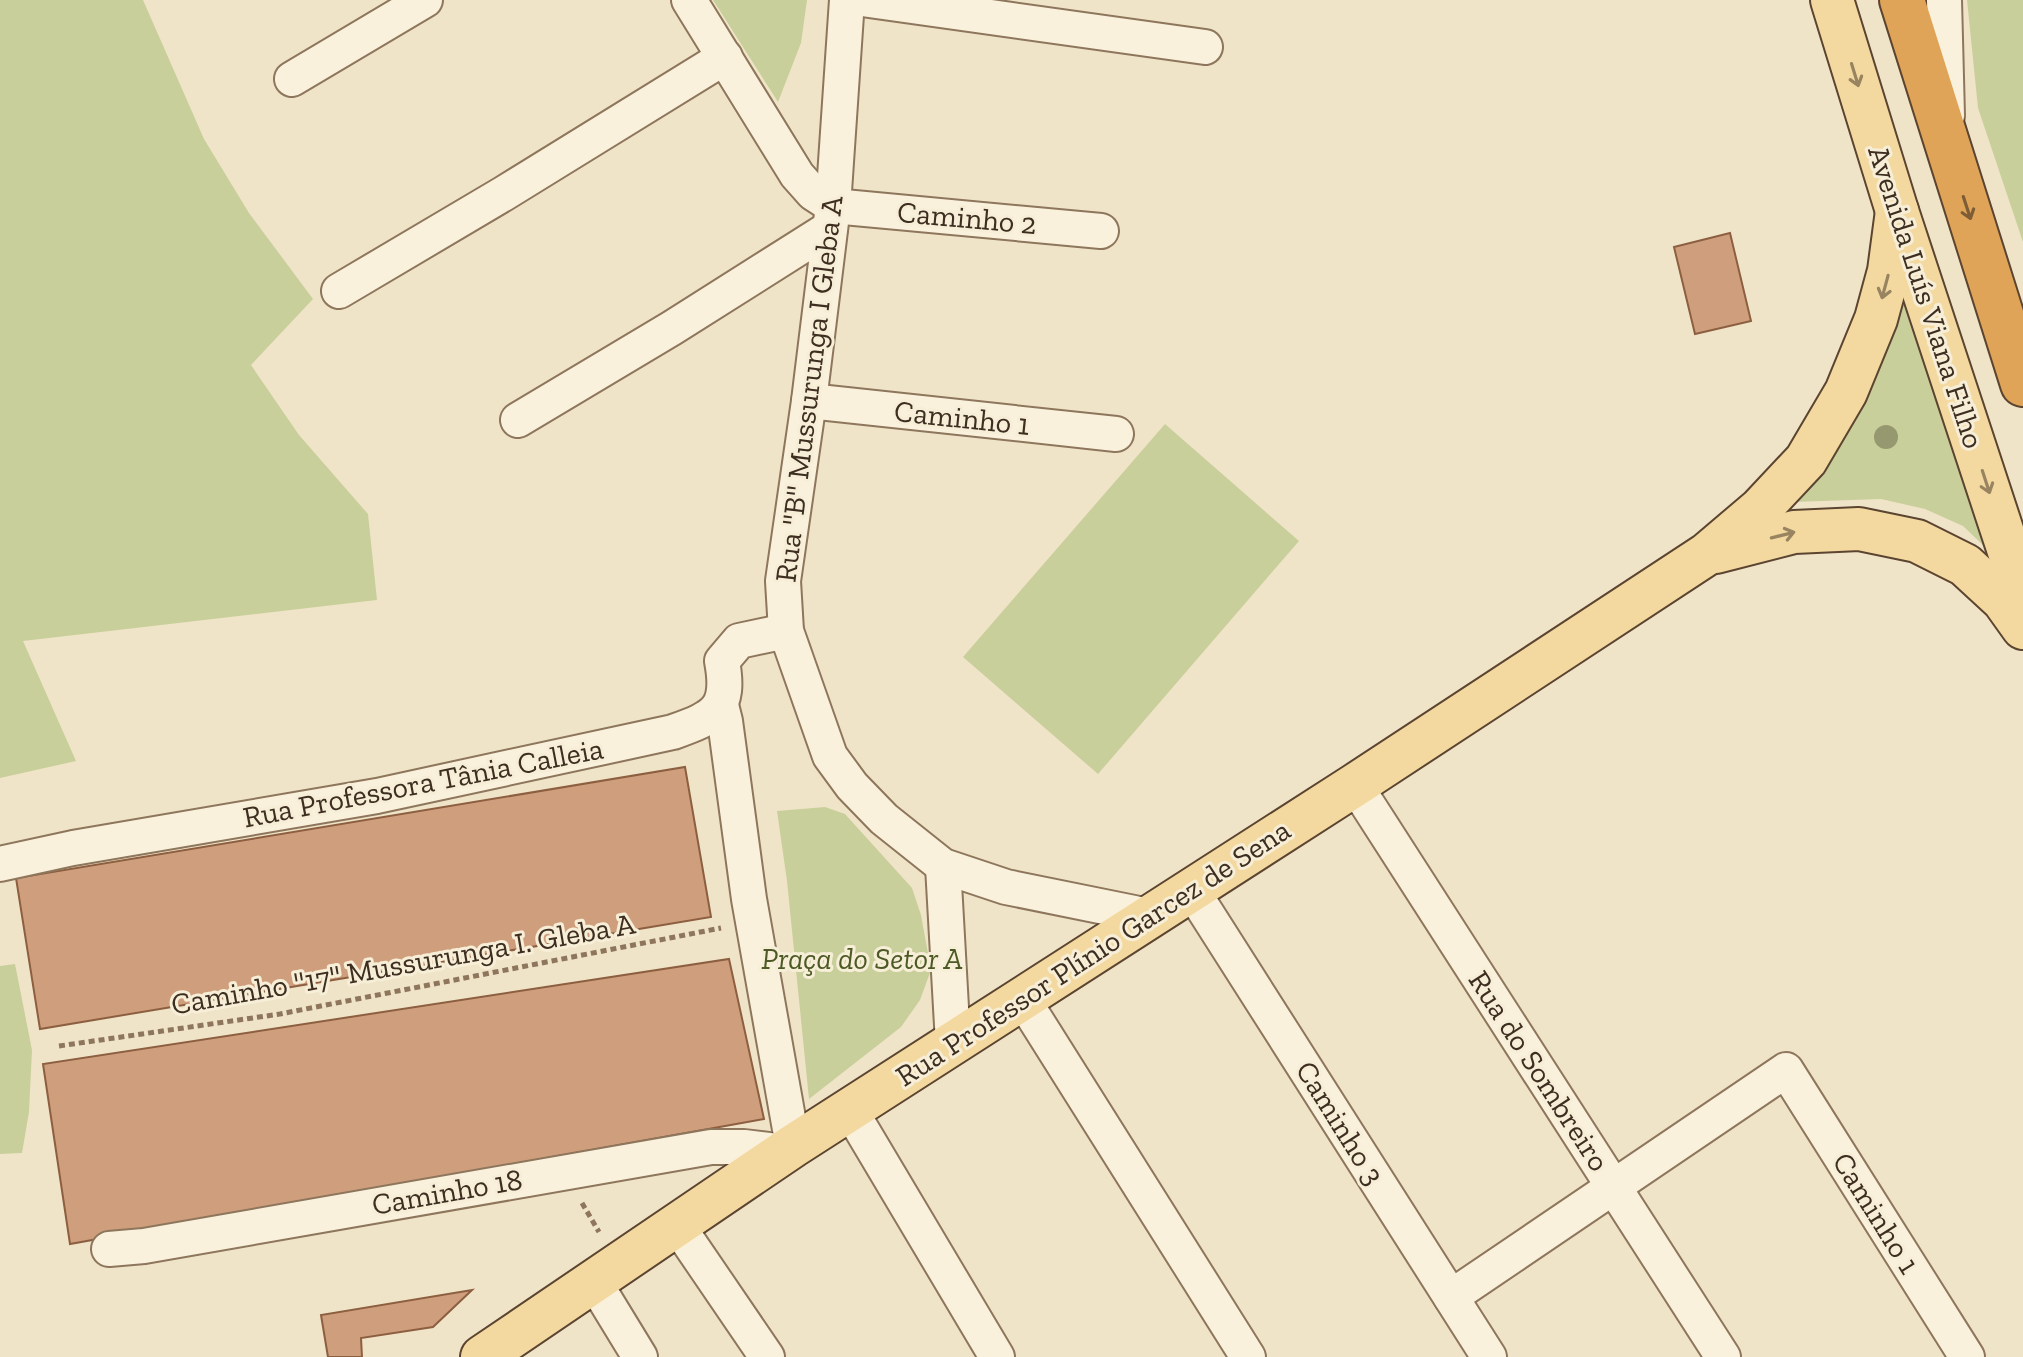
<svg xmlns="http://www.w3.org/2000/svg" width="2023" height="1357" viewBox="0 0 2023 1357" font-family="'Zilla Slab',serif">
<rect width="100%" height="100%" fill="#f0e4c8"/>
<!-- green -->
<g fill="#c9cf9b">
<path d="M0,0H143L204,139L249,213L313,299L251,365L299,435L368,514L377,600L23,641L76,761L0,778Z"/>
<path d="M713,0H807L801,43L778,102Z"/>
<path d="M1967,0H2023V242L1978,108Z"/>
<path d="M1906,287L1985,547L1963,526L1925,509L1881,499L1793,502Z"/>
<path d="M1165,424L1299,541L1098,774L963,657Z"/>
<path d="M825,807L845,814L912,888L921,915L931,970L920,1000L901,1027L809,1099L787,881L777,811Z"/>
<path d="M15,964L32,1050L29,1112L22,1153L0,1154V966Z"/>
</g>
<!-- building -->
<g fill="#cf9f7d" stroke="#8d5f41" stroke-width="2">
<path d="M1730,233L1751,321L1695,334L1674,247Z"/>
<path d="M685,767L711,917L40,1029L16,878Z"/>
<path d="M729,959L764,1119L70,1244L43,1064Z"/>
<path d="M472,1290L433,1327L361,1338L362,1357H328L321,1315Z"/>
</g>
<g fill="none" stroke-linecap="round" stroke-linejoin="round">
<defs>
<g id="minor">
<path d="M689,0L797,175L813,193L833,206L1101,231"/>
<path d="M847,0L833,206L809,401L783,581L786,631L830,756L852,786L884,819L943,866L1006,887L1149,916"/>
<path d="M869,0L1205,47"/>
<path d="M1944,0L1947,116"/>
<path d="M292,79L425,0"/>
<path d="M339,291L503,194L725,57"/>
<path d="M809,401L1116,434"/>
<path d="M518,420L672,328L830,228"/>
<path d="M721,705L725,721L749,899L793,1146"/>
<path d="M1355,785L1723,1357"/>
<path d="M0,864L73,848L377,796L673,732C715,717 731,710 722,661L739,641L786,631"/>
<path d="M943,866L953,1043"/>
<path d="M1191,889L1489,1357"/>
<path d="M1022,998L1248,1357"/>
<path d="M850,1110L997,1357"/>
<path d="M677,1225L767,1357"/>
<path d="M109,1249L144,1246L711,1147H744L786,1152"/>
<path d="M593,1280L640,1357"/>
<path d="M1451,1297L1786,1070L1967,1357"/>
</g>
<g id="major">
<path d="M1832,0L1897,211L2023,594"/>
<path d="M1716,552L1794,532L1859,529L1917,541L1965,565L2003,600L2023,628"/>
<path d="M482,1357L793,1146L1355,785L1707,554L1760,509L1806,460L1846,392L1876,319L1889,271L1897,211"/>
</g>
<path id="highway" d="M1902,0L2023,384"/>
</defs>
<!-- minor casing -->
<use href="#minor" stroke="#8d765c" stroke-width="38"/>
<!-- major casing -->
<use href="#major" stroke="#5b4430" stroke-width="46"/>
<!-- highway casing -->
<use href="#highway" stroke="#5b4430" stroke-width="48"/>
<!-- path -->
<g stroke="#8d765c" stroke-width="5" stroke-dasharray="6 4" stroke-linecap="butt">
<path d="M59,1046L280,1014L721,928"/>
<path d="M582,1203L599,1232"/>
</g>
<!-- minor -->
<use href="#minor" stroke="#faf1dc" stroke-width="34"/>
<!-- major -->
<use href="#major" stroke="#f3d9a0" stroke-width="42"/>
<!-- highway -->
<use href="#highway" stroke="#e0a458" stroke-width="44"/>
</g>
<!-- trees -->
<circle fill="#96986f" cx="1886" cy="437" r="12"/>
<!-- one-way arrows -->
<defs><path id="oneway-shaft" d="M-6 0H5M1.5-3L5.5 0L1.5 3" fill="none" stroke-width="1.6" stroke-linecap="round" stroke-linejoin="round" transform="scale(2)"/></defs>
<g stroke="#988460">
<use href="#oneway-shaft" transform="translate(1855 75) rotate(73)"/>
<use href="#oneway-shaft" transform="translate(1885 287) rotate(105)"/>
<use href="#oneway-shaft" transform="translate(1986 482) rotate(72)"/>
<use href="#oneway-shaft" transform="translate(1783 535) rotate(-14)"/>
</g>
<use stroke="#7e5d36" href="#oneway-shaft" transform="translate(1967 208) rotate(72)"/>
<g text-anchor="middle" stroke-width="6" stroke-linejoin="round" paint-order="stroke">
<!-- street labels -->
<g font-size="30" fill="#3d2e20" stroke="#f7eed8">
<text transform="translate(967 218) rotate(5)" y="10">Caminho 2</text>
<text transform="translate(1926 297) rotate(72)" y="10">Avenida Luís Viana Filho</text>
<text transform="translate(809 389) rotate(-83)" y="10">Rua "B" Mussurunga I Gleba A</text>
<text transform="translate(962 418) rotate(6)" y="10">Caminho 1</text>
<text transform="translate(423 783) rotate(-11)" y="10">Rua Professora Tânia Calleia</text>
<text transform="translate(1093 953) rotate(-33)" y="10">Rua Professor Plínio Garcez de Sena</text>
<text transform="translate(403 964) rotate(-10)" y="10">Caminho "17" Mussurunga I. Gleba A</text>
<text transform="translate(1539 1071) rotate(57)" y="10">Rua do Sombreiro</text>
<text transform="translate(1340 1123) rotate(58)" y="10">Caminho 3</text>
<text transform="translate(447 1192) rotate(-10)" y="10">Caminho 18</text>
<text transform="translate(1876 1213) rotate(58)" y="10">Caminho 1</text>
</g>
<!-- park labels -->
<g font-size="30" font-style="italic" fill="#4d5a26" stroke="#f7eed8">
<text x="862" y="969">Praça do Setor A</text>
</g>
</g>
</svg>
